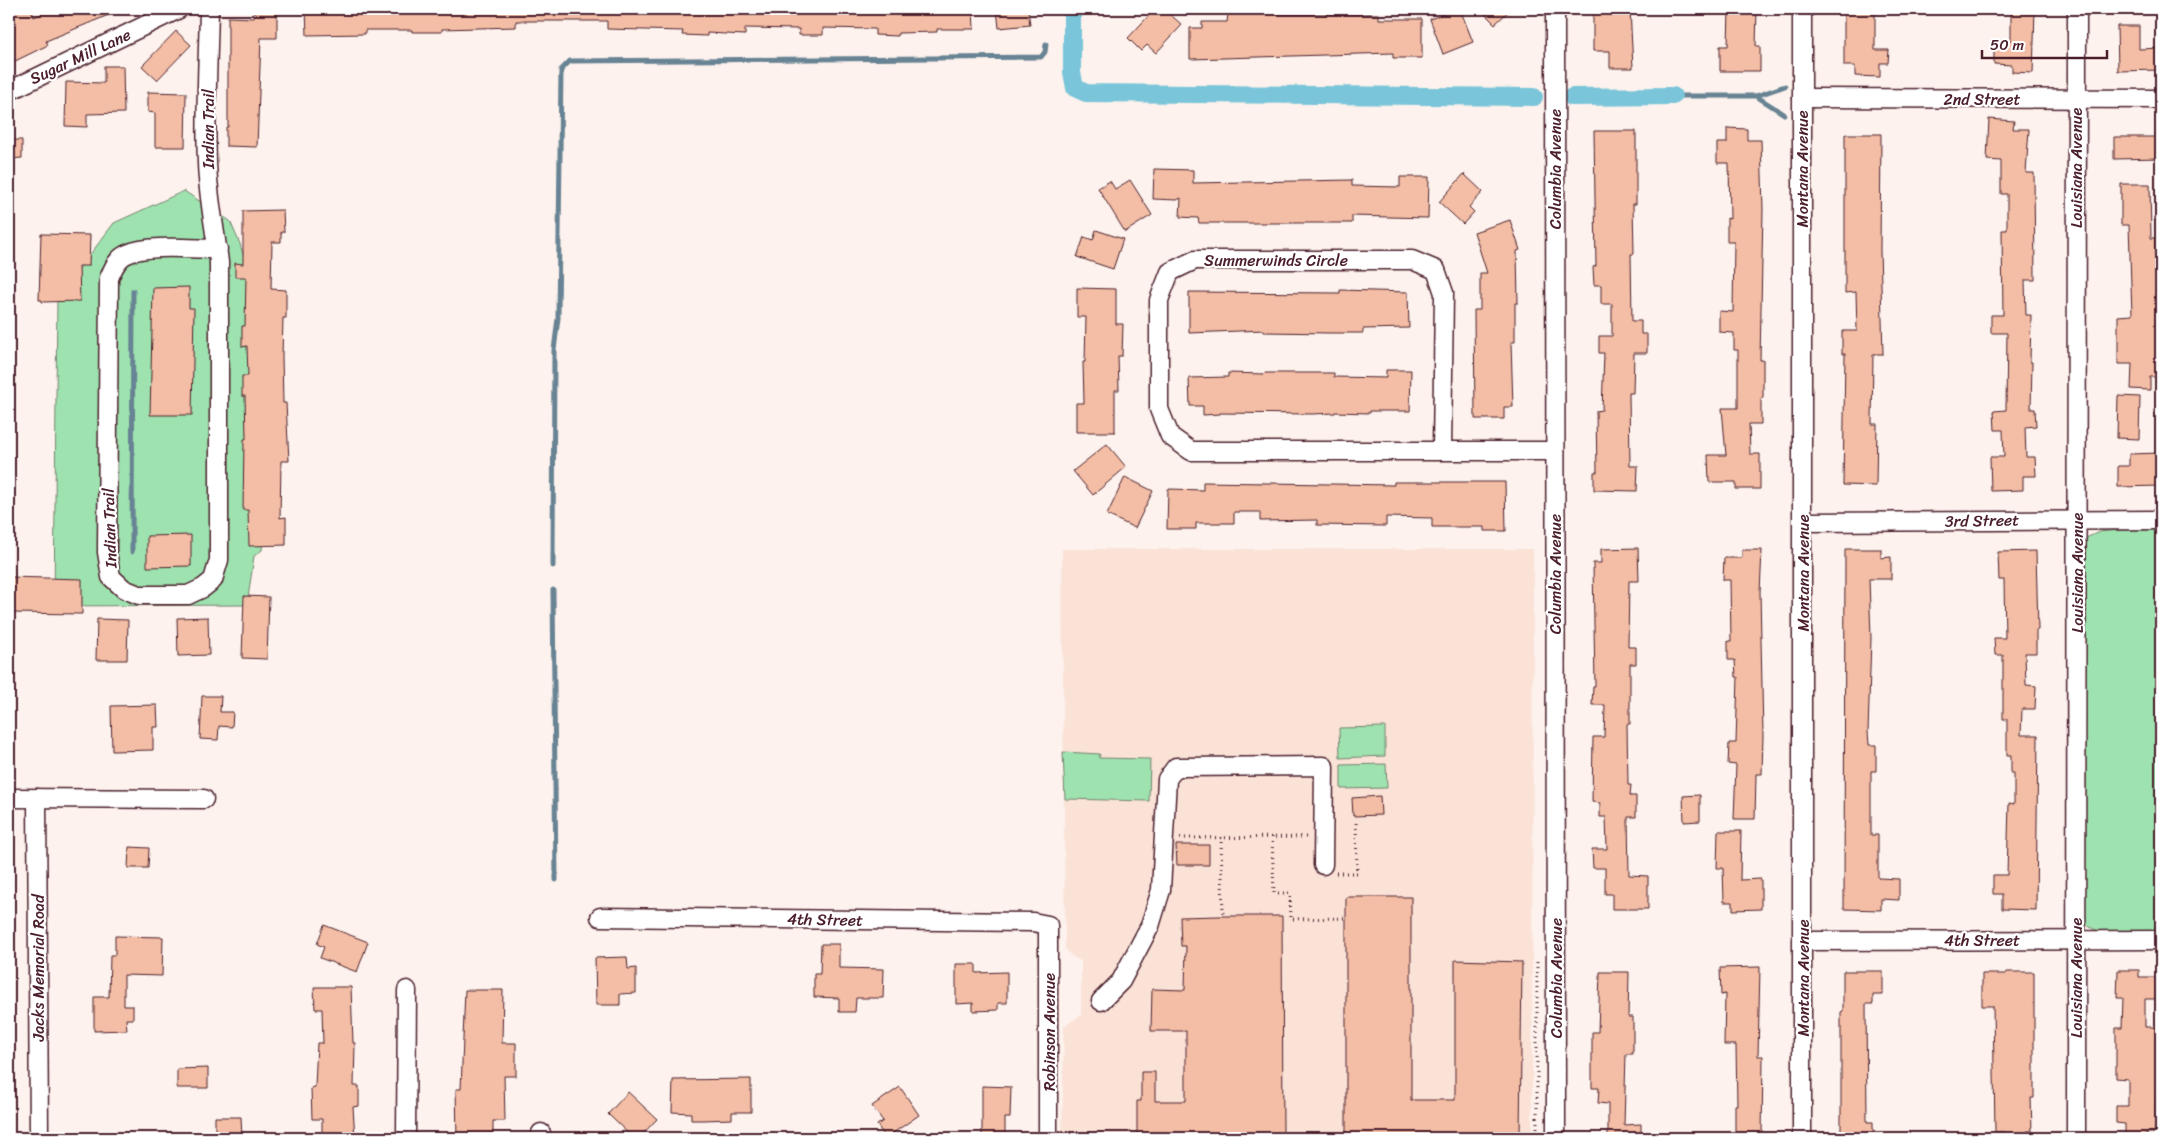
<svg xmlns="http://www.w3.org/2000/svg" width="2170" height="1147" viewBox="0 0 2170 1147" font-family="Sriracha,sans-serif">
<rect width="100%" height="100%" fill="#fdf2ed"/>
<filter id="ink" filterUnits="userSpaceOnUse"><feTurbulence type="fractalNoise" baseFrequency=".02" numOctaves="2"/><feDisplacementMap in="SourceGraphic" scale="10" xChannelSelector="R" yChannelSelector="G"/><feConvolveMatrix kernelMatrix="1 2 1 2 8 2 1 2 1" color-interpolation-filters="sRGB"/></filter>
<g filter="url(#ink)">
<!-- built -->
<path fill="#fae2d7" d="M1062,549H1533L1532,1138H1062L1064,1026L1081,1015V961L1071,956L1065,948Z"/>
<!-- green -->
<g fill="#9ee3af" stroke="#74816d">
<path d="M184,191L230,221L240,244L253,287L274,416L262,550L254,556L247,605L54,606L57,298L114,223Z"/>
<path d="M2120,530H2161V933C2137,933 2107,940 2087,925L2085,915L2086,538L2099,532Z"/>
<path d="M1385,727V756L1340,758L1339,728Z"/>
<path d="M1063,752L1100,754L1099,758L1150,759L1149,801L1065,799Z"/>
<path d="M1386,764L1387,788L1341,789V765Z"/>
</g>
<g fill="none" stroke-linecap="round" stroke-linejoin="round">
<!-- stream -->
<g stroke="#678393" stroke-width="5">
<path d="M1673,96H1756L1785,86"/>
<path d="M1756,96L1784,114"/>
<path d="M132,552L133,291"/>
<path d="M553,566L554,350L558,318L561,70L570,61L1041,57L1045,52L1046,44"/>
<path d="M553,590L556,880"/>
</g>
<!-- canal -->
<g stroke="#7ac5d9" stroke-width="18">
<path d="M1072,9V72L1075,88L1086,93L1534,97"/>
<path d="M1572,97L1673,96"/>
</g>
</g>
<!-- building -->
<g fill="#f3bea5" stroke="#4a1f2b">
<path d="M22,9H31L34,17L55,9H123L46,41L48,45L9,64V15Z"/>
<path d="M254,9H277V38H261L257,147L226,146V127H228V17L254,18Z"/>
<path d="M306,9H973L974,29H937V32L898,33V36L875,35V29L823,28V35H799V29L745,28V35L707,33V36L682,35L683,31L607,29V21H516V27L442,29V32H412V30H365V34L307,35Z"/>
<path d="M997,9H1028L1030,25L999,28Z"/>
<path d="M1155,9H1164L1182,25L1156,53L1147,45L1141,51L1128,38Z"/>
<path d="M1456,9H1460L1473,42L1443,54L1430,19Z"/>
<path d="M1480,9H1511L1495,24Z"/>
<path d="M1593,9H1630L1633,68H1610V51H1593Z"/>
<path d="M1729,9H1757L1756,46H1760V71H1720V46H1728Z"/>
<path d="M1844,9H1875V50H1889L1888,63H1880V77L1855,76V66H1844Z"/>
<path d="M2011,9H2035L2033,73L2012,72V65L1994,64V41H2011Z"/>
<path d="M1228,14H1379V19H1422V58H1393V53L1190,59V28H1202V22H1227Z"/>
<path d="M2117,26H2139V49L2161,48V70L2118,71Z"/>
<path d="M176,31L191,45L157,80L142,66Z"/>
<path d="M104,66H123L124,113L87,114V127L65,126L66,82L104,83Z"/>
<path d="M148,92L186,93L185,147H155V113L148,112Z"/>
<path d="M1989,119L2014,121L2013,129H2029L2026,173H2034L2035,280H2025L2026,315H2031L2030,362H2032L2031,409H2035L2036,426L2025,427L2026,457H2035L2036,476H2023V490L1991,491L1990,457H2004L2003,430H1995L1994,411L2006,410L2007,333H1991V315H2003L2002,230H2007V194H2001V161L1987,160Z"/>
<path d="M1727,128L1747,129V140H1761L1763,209L1760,360H1763V398H1761V424H1749L1750,454H1760V489H1736V482H1709L1708,455H1726L1722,408H1738V350H1734V333L1719,332V311L1733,312L1734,242H1727V218L1730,219L1729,163H1717V143H1727Z"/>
<path d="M1594,131H1636V204H1633L1634,254H1631L1632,321H1641V334H1647V353H1634L1633,393H1629L1630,466H1638L1637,491L1594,490V472H1597L1596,411L1602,410L1604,353H1599V336H1612V304H1601V285H1594L1593,267L1596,266Z"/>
<path d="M1845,134H1881L1880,250L1883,354H1873L1872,424H1877L1876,486L1843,485L1845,354H1842V331H1857L1856,292L1845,293Z"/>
<path d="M2114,137H2161V158L2114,159Z"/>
<path d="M9,140H22V158L9,159Z"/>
<path d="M1154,169L1193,170V183L1352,180V186L1400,187V177H1429L1428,218L1352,216V223H1199L1198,218L1180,217L1181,198L1177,200L1153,199Z"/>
<path d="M1464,174L1483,192L1469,207L1474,212L1463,224L1439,202Z"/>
<path d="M1130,180L1152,215L1125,232L1098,188L1110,181L1115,189Z"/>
<path d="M2121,184H2150L2151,238H2155L2156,290H2159L2161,348L2160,377H2150V390L2131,389L2132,364H2118V316L2132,315L2129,225H2121Z"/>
<path d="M283,210L284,232H281V242H272L271,289L286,290V318H283L282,356L283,403H286L289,461H281L280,518L286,517V545L249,546L248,510H243L244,439H246L245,396H242V376H248L247,346L242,347V326H245L246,277H235V263L243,264V211Z"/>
<path d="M1510,220L1520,250L1517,251L1518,303H1515V342H1511L1513,407H1504V419H1475L1474,310H1480V273H1487L1474,232Z"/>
<path d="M1096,230L1123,239L1113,269L1077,257L1084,237L1093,240Z"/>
<path d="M41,234L90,235L89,266H79L80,301L42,302V300H39Z"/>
<path d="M189,287V308H194L192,415H150L153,288Z"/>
<path d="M1077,288L1116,289V324H1123L1122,356H1118L1119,390H1115V432H1076V403H1084L1083,362H1085L1086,317H1077Z"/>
<path d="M1340,290L1408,292L1409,328L1363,329V333H1331L1264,332V330L1189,333V292L1340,293Z"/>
<path d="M1386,370H1411L1410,411H1370V413L1335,412V413L1312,414L1220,413V414L1203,415V406H1190L1189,378L1228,377V373L1264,374V373H1334V377L1386,378Z"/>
<path d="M2118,396L2140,397L2139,439L2117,438Z"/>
<path d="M1107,444L1126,467L1093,495L1073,471Z"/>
<path d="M2161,453V486L2118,487V466H2129V454Z"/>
<path d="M1125,477L1153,491L1135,528L1107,515Z"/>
<path d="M1203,482L1394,485V482H1505L1506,531H1484V527H1432V518L1386,517V526L1317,525V520L1260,521V512H1234V523H1196V529H1167L1168,489L1203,490Z"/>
<path d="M191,535V566L147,567V536Z"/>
<path d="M1638,548L1639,581H1629L1628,647H1636V664H1630V724H1627L1628,785H1631L1630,796H1636V817H1628L1629,875L1648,876V909H1612V894H1605V868H1593L1592,849H1607L1606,817H1600V803L1592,802L1593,737H1604L1605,705H1592L1593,686H1595L1593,563H1601V549Z"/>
<path d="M1845,549H1881V558L1891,557V579H1869L1871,638L1868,732L1869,745H1876V771H1871V835H1878V878L1899,879V900L1881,899V910L1844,909Z"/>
<path d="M1742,550H1762L1760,592L1763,735L1762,774H1756L1755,819H1734L1736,765L1728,764L1729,743H1736L1738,677H1736L1735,660H1728V641H1731L1730,580H1723L1724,558H1742Z"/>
<path d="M2036,551L2038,630H2036V653H2025L2026,685L2036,686L2035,709H2022L2021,735H2038L2036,910L2002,909V894H1993V875H2007L2009,803L2014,804V773H2011V755H2007V719H2003V655H1995L1994,638H2005L2004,580H1999L1998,552Z"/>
<path d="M9,577L82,579V614L9,613Z"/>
<path d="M244,596L269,597L267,659L242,658Z"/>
<path d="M208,617L209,655L178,656L177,618Z"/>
<path d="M97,619L128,620L127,660H96Z"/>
<path d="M202,696H221L220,712H233L232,727L219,726L218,740L200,739Z"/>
<path d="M157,705L158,727H153V750L112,751L111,706Z"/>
<path d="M1700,795V821L1684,822L1683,796Z"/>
<path d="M1380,796L1381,815L1353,816L1352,798Z"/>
<path d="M1718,831H1741L1740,880L1761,879V909L1733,910V902H1724L1723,868H1717Z"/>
<path d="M1176,845H1209V865H1177Z"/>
<path d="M129,847L149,848L148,868H128Z"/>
<path d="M1346,897H1411V1100H1455V960L1522,962L1520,1138H1346Z"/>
<path d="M1219,916H1282L1283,1138H1137V1101H1141V1072H1155V1101H1186V1031H1151L1152,989L1185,990L1186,946H1181L1180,917Z"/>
<path d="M324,925L368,942L357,972L320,958L324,947L317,944Z"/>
<path d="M115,936L163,937L162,976L124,975V1006H133V1019H126L127,1030L94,1031V997H109L110,955H115Z"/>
<path d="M821,944H839V968L884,969L883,998H856L855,1012H839V998L814,997V974H820Z"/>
<path d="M627,957L628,969L636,968V993L620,994V1005H596L595,958Z"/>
<path d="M956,964H976V973L1007,972V1003H998V1010L973,1011V1003L956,1004Z"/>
<path d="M1760,967L1758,1056H1763L1762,1138H1735V1105H1737L1736,1045H1724L1725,994L1721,995L1720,968Z"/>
<path d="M2118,970H2139V977H2156V999H2145V1027H2161V1096H2156L2155,1133H2146V1138H2125V1124L2116,1123V1106H2128V1079L2116,1078V1028H2122L2123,998H2117Z"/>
<path d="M1843,971H1883V995H1873V1004H1866L1867,1122H1873V1138H1841V1012L1843,1011Z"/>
<path d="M1600,972H1629L1628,1017H1633V1054H1626L1624,1125L1641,1124V1138H1608V1104L1598,1103L1599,1088H1592V1032H1598Z"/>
<path d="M2006,972H2034V1098H2031L2032,1131H2027V1138H2005V1132H1995L1993,1006H1982V974H2006Z"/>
<path d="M314,987H351L353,1043H355L354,1086H359V1106L353,1107L355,1138H322V1119H312L311,1088L315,1087L317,1043H323L322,1009H315Z"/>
<path d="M465,990H503L502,1043H516V1076H504L505,1121H493V1138H457L456,1089H461Z"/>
<path d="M208,1068V1088H177V1069Z"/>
<path d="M751,1079V1112H732V1119L703,1120H691V1113L672,1112L673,1080Z"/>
<path d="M982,1086L1011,1087L1010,1118H1005V1138H982Z"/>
<path d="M900,1087L919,1115L886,1138L877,1125L883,1121L872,1106Z"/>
<path d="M628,1092L657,1119L639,1138H633L608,1114Z"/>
<path d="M215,1117H241L242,1138H215Z"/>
</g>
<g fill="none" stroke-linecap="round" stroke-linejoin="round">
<defs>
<g id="minor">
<path d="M209,9C208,60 205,112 207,163C208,196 215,229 219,262V560L213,580L203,588L188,595H139L124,589L111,577L107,552L109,278C113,269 117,258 127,254C147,244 194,249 218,249"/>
<path d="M1555,9L1556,1138"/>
<path d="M1802,9V1138"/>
<path d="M9,91L179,9"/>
<path d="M1802,98L2161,99"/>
<path d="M1442,451H1191L1170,436L1159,409V300L1170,272L1195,260H1412L1436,270L1444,293L1442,451H1555"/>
<path d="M1803,522L2161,520"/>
<path d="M9,798L204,799"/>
<path d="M37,798L39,1138"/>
<path d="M600,917L1033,922L1048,925V1138"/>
<path d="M1803,941L2161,940"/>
<path d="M1101,1001L1121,981L1150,926L1161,890L1167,779L1176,767L1324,766L1323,865"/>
<path d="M406,1138L407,990"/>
<path d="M541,1138V1133"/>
<path d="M2076,1138L2077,9"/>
</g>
</defs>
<!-- minor casing -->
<use href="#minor" stroke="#4a1f2b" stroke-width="21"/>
<!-- path -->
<g stroke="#4a1f2b" stroke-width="3" stroke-dasharray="1 4" stroke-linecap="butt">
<path d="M1221,837L1223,916"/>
<path d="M1272,837L1274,893H1290L1291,919L1346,918"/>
<path d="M1180,838L1307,837"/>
<path d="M1336,873H1357L1356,820"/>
<path d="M1537,1138V961"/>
</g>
<!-- minor -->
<use href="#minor" stroke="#fff" stroke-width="18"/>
</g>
</g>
<g text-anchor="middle" stroke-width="4.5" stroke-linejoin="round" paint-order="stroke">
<!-- street labels -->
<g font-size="16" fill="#4a1f2b" stroke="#fff">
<text transform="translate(80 56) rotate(-25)" y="6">Sugar Mill Lane</text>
<text x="1982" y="105">2nd Street</text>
<text transform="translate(208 129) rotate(-90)" y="6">Indian Trail</text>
<text transform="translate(2076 168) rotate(-90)" y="6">Louisiana Avenue</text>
<text transform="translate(1555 169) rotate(-90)" y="6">Columbia Avenue</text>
<text transform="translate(1802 169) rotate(-90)" y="6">Montana Avenue</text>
<text x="1276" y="266">Summerwinds Circle</text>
<text transform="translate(1982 520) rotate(-1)" y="6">3rd Street</text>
<text transform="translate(109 528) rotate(-92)" y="6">Indian Trail</text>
<text transform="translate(1803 573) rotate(-90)" y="6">Montana Avenue</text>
<text transform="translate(2077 573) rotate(-90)" y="6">Louisiana Avenue</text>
<text transform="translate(1555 574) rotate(-90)" y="6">Columbia Avenue</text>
<text transform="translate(825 919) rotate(1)" y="6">4th Street</text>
<text x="1982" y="946">4th Street</text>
<text transform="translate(38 968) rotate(-90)" y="6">Jacks Memorial Road</text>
<text transform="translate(1556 978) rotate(-90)" y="6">Columbia Avenue</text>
<text transform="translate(1803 978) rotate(-90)" y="6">Montana Avenue</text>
<text transform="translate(2076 978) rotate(-90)" y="6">Louisiana Avenue</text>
<text transform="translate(1049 1032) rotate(-90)" y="6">Robinson Avenue</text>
</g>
</g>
<!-- margin -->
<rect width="2170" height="1147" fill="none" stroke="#fff" stroke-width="30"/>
<rect x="15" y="15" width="2140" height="1117" fill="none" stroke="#4a1f2b" stroke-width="2" filter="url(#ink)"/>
<!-- scale -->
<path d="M1982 50v8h125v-8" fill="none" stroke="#4a1f2b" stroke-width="2.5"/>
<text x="1990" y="50" font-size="15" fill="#4a1f2b" stroke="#ffffff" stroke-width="4" paint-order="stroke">50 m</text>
</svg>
